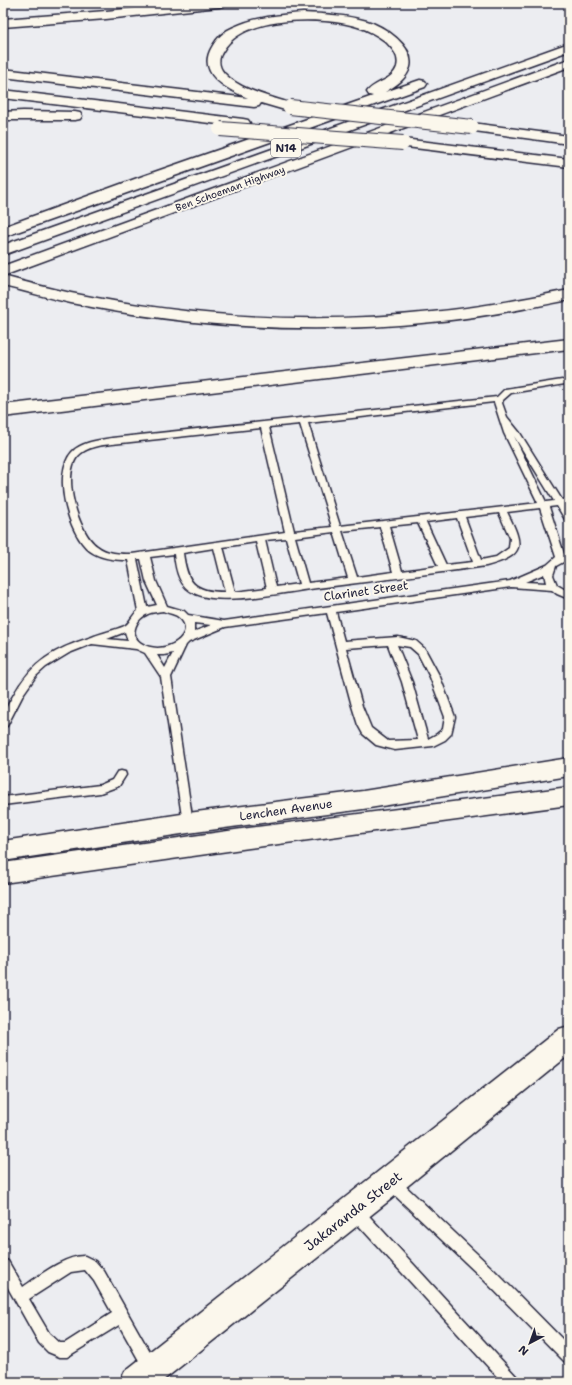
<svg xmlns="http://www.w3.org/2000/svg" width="572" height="1385" viewBox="0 0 572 1385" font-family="'Shantell Sans',sans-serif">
<rect width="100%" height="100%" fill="#ecedf1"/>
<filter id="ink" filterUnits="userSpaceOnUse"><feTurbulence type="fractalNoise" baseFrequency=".025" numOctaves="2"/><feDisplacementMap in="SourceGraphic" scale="8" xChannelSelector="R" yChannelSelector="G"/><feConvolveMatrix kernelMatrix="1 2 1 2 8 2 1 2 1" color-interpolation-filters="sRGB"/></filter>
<g filter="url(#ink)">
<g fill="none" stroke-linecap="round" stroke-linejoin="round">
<defs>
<g id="lane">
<path d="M562,380L566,382L565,384L511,393L503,400L502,403L507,417L520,433L562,500L569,499V505H566L569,511V522L566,521L557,506L549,507L564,554L569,553V559L556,566L553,575L557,585L569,592V599L557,594L552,590L511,587L336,612L344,641L398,637L416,641L425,649L440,677L455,717L451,734L445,740L433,746L395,750L376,745L363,734L358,725L352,706L327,613L225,627L189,642L186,645L171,677L193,823L192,826L188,827L184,826L183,823L161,677L145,653L136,649L92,644L69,653L46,667L36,676L24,693L7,726L3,727C3,712 6,708 13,696C32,661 55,649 92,637C98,634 123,628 126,625C131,621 132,615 138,611L128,560C115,560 101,559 90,551C68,534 52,474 72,452C81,442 99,440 112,438L497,397L505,389ZM494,402L504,433L538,503L340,526L308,423ZM300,424L332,527L294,531L269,427ZM261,428L285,532L132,554C120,554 107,554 97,546C78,533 61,474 78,456C86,447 101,445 112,444ZM514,436L554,501L546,502ZM540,508L556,557L547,565L510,581L224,621L188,615L184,611L167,606L156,581L150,557L174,554C176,571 179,587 196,594C225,606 285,592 317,588C373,581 430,574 486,566C526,555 524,546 507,512ZM499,513L510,538L509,548L496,557L481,560L465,517ZM457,518L473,562L446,565L426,522ZM418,523L438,566L402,571L389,526ZM380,527L393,572L357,577L342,531ZM334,532L348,578L308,583L295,537ZM286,538L299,584L276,587L265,540ZM256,542L267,588L235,592L223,547ZM214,548L225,592C193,592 187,582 183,553ZM137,559H141L146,581L157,605L147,607ZM544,574L546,583L525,582ZM163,611C167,613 174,614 177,616C201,632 165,659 141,643C128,634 137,618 148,614C152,612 158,612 163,611ZM194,623L211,625L194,632ZM125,632L128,641L107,639ZM388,645L402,682L418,740L388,741L371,728L362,706L346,648ZM397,645L410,647L418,654L430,677L445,717L443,729L437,734L428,739L412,682ZM173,653L165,668L157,655H164Z"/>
<path d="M121,771L125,772L126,775L119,786L100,793L3,805V797L100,785L112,780L117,772Z"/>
<path d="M392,1176L397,1178L494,1270L569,1346V1363L564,1361L484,1280L387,1188L385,1183L387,1178Z"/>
<path d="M355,1204L360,1206L517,1377L519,1382H502L350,1216L348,1211L350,1206Z"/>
<path d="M85,1256L95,1261L104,1271L156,1363L158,1368L156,1373L151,1375L146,1373L119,1325L67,1357H60L48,1352L39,1343L3,1279V1259L8,1261L23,1287C39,1276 65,1255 85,1256ZM85,1270L94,1281L112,1313L65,1343H60L49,1333L29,1299L71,1272Z"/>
</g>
<g id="secondary">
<path d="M569,758V776L363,809L188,833L3,861V841L188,813L363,791Z"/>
<path d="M569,787V805L249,848L3,883V863L249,828Z"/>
<path d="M569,1026V1055L400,1192L161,1382H120L125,1371L559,1029Z"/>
</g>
<g id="highway">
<path d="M184,3H225L223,6L219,7L106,19L3,27V19L106,11Z"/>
<path d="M303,13C325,14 346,15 367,21C383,26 415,46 410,67C407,79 395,86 385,92L420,80L425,81L427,84L425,87L3,237V227L143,176L373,96L369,95L367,92C375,81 392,81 397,67C400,56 392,48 385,41C377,35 368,30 358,27C324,16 243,15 223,51C218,58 218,66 224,73C240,90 268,96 290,103L292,106L290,109L285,110L261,103L259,106L254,107L3,77V69L248,98C227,89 196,74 212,47C217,38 224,31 234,27C256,17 279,15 303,13Z"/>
<path d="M569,43V51L3,255V245Z"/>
<path d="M569,59V67L3,276V266Z"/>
<path d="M3,90L243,119L248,120L250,123L248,126L243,127L3,98Z"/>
<path d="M23,111L75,112L80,113L82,116L80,119L75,120H3V112Z"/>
<path d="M472,123L569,136V144L467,130L465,127L467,124Z"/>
<path d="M403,139L569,159V167L398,146L396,143L398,140Z"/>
<path d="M3,276C25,282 48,288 71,293C188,317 312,325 432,312C478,308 523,299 569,290V300C523,309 478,318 432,322C312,335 188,327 71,303C48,298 25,291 3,286Z"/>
<path d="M569,339V349L3,417V405Z"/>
</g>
</defs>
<!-- lane casing -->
<use href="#lane" stroke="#22223b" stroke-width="3"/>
<!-- secondary casing -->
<use href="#secondary" stroke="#22223b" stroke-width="3"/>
<!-- highway casing -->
<use href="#highway" stroke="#22223b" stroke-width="3"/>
<!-- lane -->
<use href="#lane" fill="#fbf7ec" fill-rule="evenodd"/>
<!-- secondary -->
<use href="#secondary" fill="#fbf7ec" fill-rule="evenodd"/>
<!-- highway -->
<use href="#highway" fill="#fbf7ec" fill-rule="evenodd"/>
<defs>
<g id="highway-bridge">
<path d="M290,107L472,127"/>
<path d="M220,129L403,143"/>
</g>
</defs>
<!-- highway-bridge casing -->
<use href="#highway-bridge" stroke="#22223b" stroke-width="16" stroke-linecap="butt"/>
<!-- highway-bridge -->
<use href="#highway-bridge" stroke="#fbf7ec" stroke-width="14"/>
</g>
</g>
<g text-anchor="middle" stroke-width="4" stroke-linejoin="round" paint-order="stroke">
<!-- far-street labels -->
<g font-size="10" fill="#22223b" stroke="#fbf7ec">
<text transform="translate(230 188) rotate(-20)" y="4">Ben Schoeman Highway</text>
</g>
<!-- shield labels -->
<rect fill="#fbf7ec" stroke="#636270" stroke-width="1" x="271" y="139" width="30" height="18" rx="3"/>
<g font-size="11" font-weight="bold" fill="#22223b">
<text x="286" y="152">N14</text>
</g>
<!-- street labels -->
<g font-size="12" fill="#22223b" stroke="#fbf7ec">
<text transform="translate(366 591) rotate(-8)" y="4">Clarinet Street</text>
<text transform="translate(286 810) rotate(-8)" y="4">Lenchen Avenue</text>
</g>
<!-- near-street labels -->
<g font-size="14" fill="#22223b" stroke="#fbf7ec">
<text transform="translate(353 1211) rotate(-38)" y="5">Jakaranda Street</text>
</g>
</g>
<!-- margin -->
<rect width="572" height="1385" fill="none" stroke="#fbf7ec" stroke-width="16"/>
<rect x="8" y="8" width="556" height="1369" fill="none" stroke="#22223b" stroke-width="1.5" filter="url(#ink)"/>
<!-- north arrow -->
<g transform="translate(530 1343) rotate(221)" stroke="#fbf7ec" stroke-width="3" paint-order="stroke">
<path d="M0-3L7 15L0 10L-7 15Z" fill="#22223b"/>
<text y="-6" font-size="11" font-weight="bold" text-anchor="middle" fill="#22223b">N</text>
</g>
</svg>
